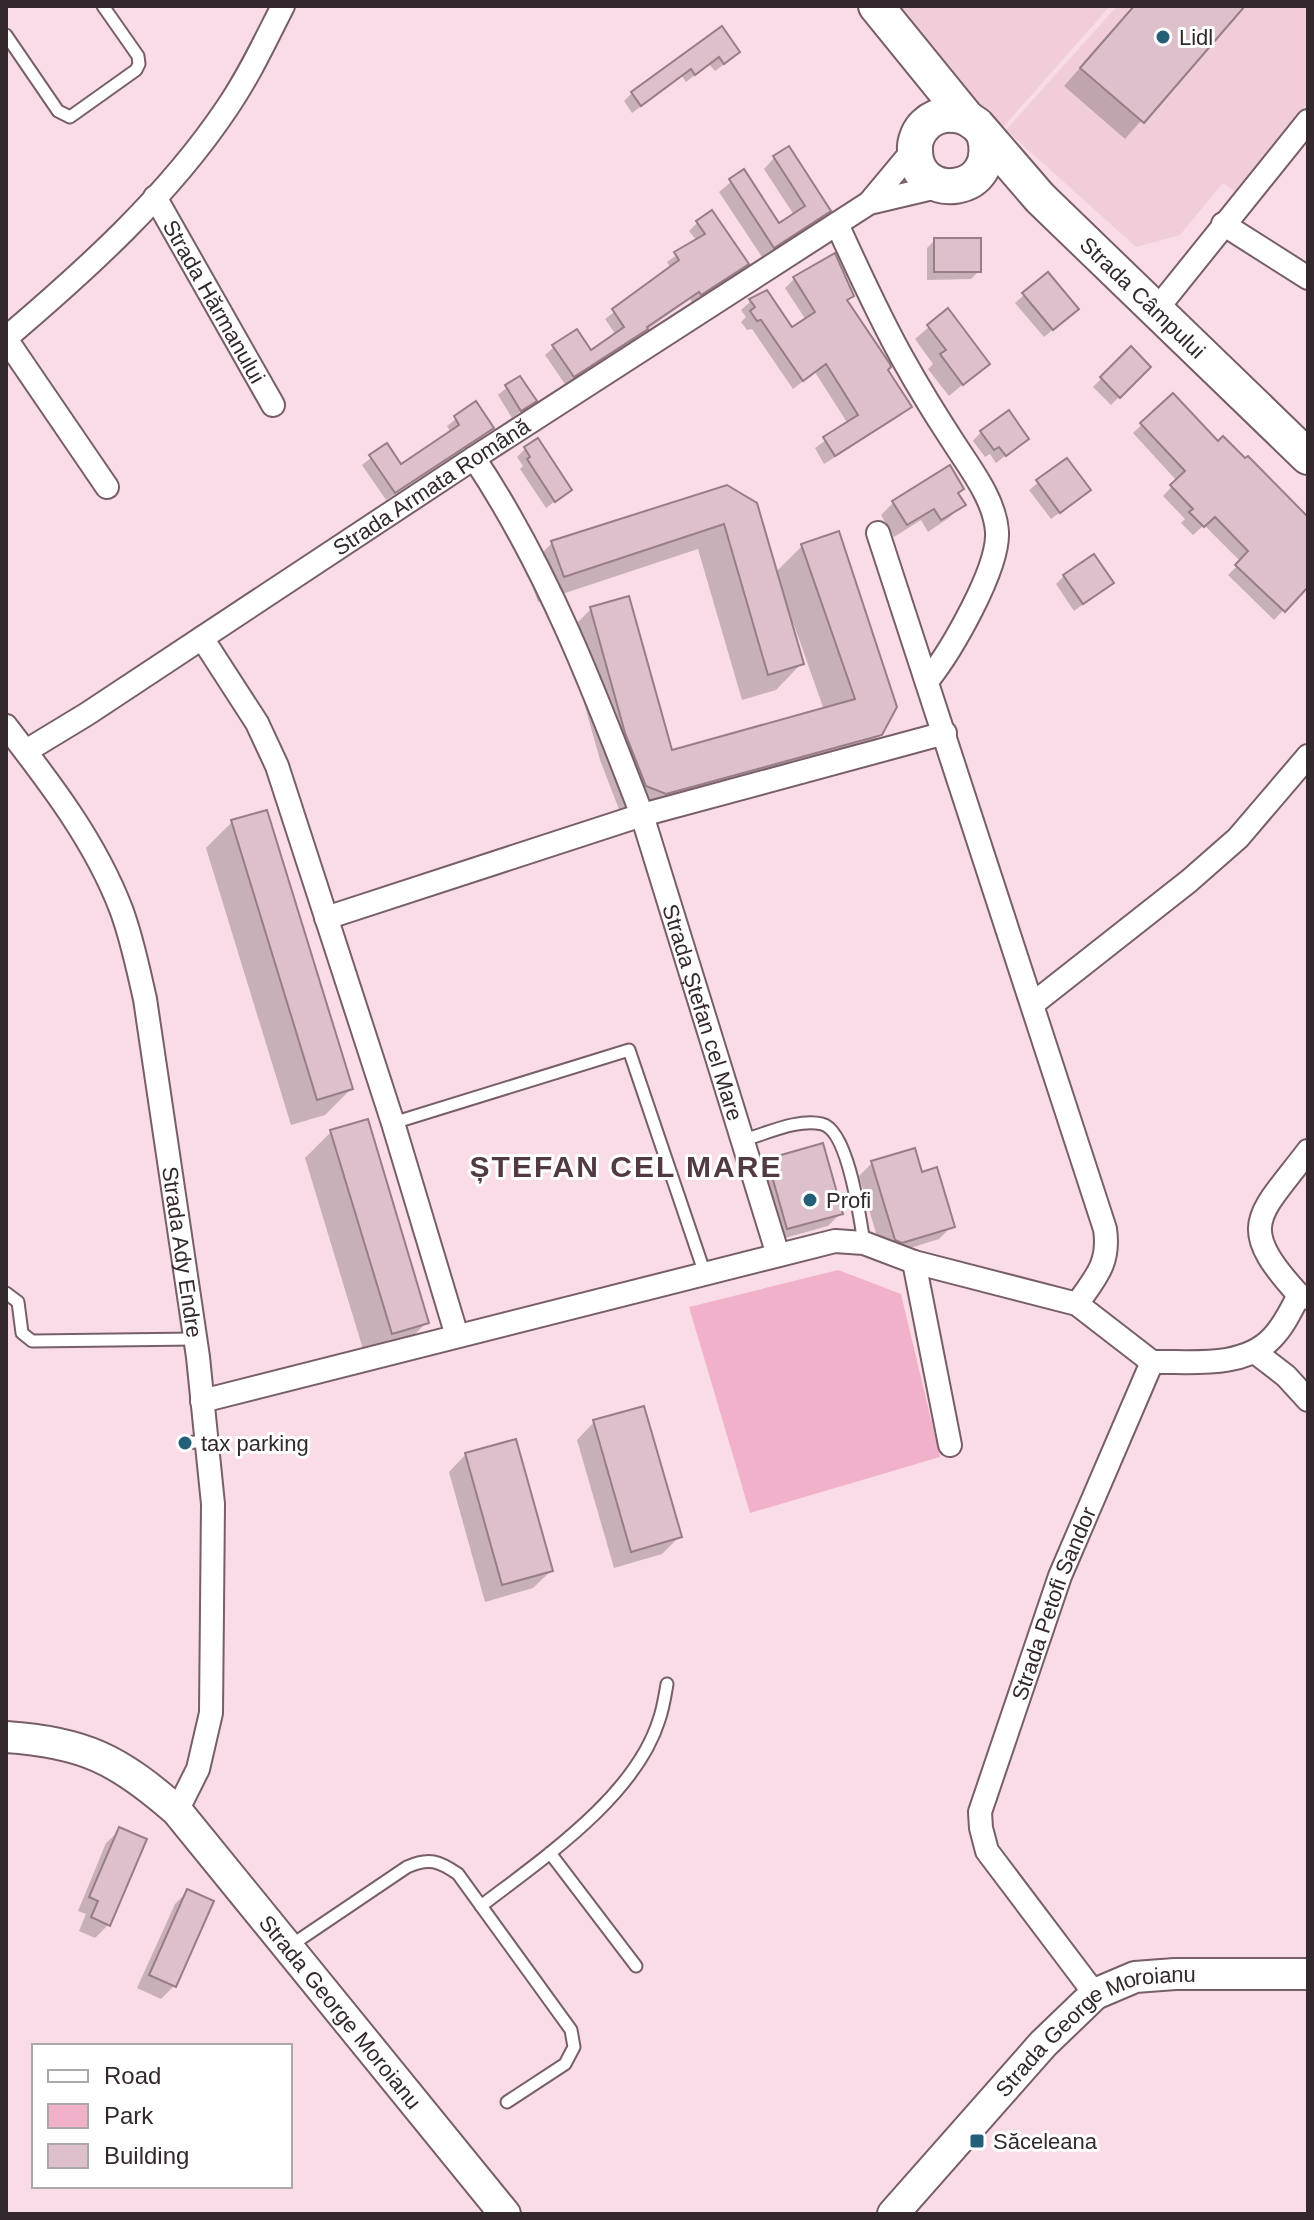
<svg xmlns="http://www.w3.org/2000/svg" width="1314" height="2220" viewBox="0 0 1314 2220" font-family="Helvetica,sans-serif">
<rect width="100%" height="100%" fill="#f9dce7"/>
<!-- built -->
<g fill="#f1cdda">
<path d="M892,6H1110L998,133Z"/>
<path d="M1117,6H1308V103L1235,192L1223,183L1180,235L1136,247L1006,130Z"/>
</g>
<!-- green -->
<path fill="#f1b1cb" d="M838,1270L901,1294L940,1457L750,1513L689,1307Z"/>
<!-- shadow -->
<g fill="#0003">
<path d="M1134,6H1242L1125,139L1064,86Z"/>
<path d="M721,29L730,60L715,71L709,64L686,82L682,76L632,113L624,101L632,93Z"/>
<path d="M774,158L828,211L817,222L762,257L719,192L743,172L778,225L794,215L764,169Z"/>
<path d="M698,222L747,263L738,272L692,302L690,299L637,337L565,384L545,355L554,347L590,353L616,335L605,319L671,269L667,262L697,241L689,231Z"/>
<path d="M935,240L979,271L971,279L927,280V248Z"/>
<path d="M834,256L852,296L846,302L909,407L900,416L824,464L815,448L848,424L815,372L793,389L752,329L747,330L741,322L746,317L741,310L751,301L792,330L806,320L785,288L794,279Z"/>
<path d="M1024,295L1068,317L1044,337L1015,303Z"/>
<path d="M948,311L988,363L949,396L928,369L933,364L915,339Z"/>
<path d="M1131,349L1149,367L1111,405L1093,387Z"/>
<path d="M519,378L534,401L512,418L498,395Z"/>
<path d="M1173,395L1218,443L1308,516V584L1274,620L1228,575L1241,562L1204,525L1193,535L1181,523L1185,519L1163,496L1177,481L1133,433Z"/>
<path d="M476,403L492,428L484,436L386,500L362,465L386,446L401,467L451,433L447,426Z"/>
<path d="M981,432L1027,439L996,463L990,454L985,457L973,441Z"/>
<path d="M525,449L570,490L546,508L520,469L523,466L517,457Z"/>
<path d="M1066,460L1080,498L1051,519L1029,490Z"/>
<path d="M727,487L775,573L802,546L881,734L854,761L620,812L600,760L565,635L591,609L670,753L824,710L793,622L790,623L802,663L776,690L742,700L698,549L538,602L526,569L552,543Z"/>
<path d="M957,494L963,504L950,517L928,532L921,520L894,537L881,515L894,502Z"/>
<path d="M1064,576L1112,583L1074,611L1056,584Z"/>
<path d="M232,822L351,1089L325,1115L291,1125L206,848Z"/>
<path d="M331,1132L427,1322L401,1348L366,1359L305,1158Z"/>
<path d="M768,1161L841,1213L828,1226L774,1241L755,1174Z"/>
<path d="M872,1163L921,1174L952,1226L939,1239L888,1255L882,1253L859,1176Z"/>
<path d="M594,1422L679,1537L662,1554L614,1568L577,1440Z"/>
<path d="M466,1454L551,1571L533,1588L485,1602L449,1472Z"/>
<path d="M120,1830L108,1925L95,1938L79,1931L86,1914L78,1911L106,1843Z"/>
<path d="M188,1891L174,1986L161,1999L137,1988L175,1904Z"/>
</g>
<!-- building -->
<g fill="#ddc0cb" stroke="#977d87" stroke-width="2">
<path d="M1134,6H1245L1144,123L1080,68Z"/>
<path d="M722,26L740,52L724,64L719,57L695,75L691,69L641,106L631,92Z"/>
<path d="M789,146L831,211L774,248L729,179L744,169L779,223L805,206L773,156Z"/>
<path d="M712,210L749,264L701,295L699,292L647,327L648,329L574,377L552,345L577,329L591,350L624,327L612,309L679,260L674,252L705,234L696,221Z"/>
<rect x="934" y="238" width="47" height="34"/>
<path d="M835,253L854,296L847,300L890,364L891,367L888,370L912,407L835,456L823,437L858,415L826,364L803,381L761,320L757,321L750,311L755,307L749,299L767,290L792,327L815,312L793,277Z"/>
<path d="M1048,272L1079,309L1053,330L1022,293Z"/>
<path d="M948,308L990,364L963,385L940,354L946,350L927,325Z"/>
<path d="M1131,346L1151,367L1120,398L1100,377Z"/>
<path d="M520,376L537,401L521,411L505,385Z"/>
<path d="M1173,393L1218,441L1223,436L1245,458L1248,456L1308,517V587L1285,612L1235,565L1248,551L1215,517L1204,527L1189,512L1193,509L1170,485L1185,471L1140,423Z"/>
<path d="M476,401L494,428L395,493L369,455L387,443L401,464L459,425L454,416Z"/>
<path d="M1009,410L1029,439L1006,456L999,447L994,450L980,431Z"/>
<path d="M538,438L572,490L555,502L527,459L530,457L524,447Z"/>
<path d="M1067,458L1091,490L1060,513L1036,480Z"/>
<path d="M950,465L964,489L958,493L966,505L941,520L934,509L907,525L892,501Z"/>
<path d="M727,485L757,503L804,664L768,675L724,524L564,577L551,541Z"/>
<path d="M839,531L897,707L882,735L666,794L646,786L625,733L590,607L629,596L672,750L855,699L801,544Z"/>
<path d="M1094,554L1114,583L1083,604L1063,575Z"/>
<path d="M267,810L353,1089L317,1100L231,820Z"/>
<path d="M368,1119L429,1323L392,1334L330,1130Z"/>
<path d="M823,1143L843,1214L787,1229L767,1159Z"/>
<path d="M915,1148L922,1172L937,1167L955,1227L902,1243L895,1240L871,1161Z"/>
<path d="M644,1406L682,1537L631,1552L593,1420Z"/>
<path d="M516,1439L553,1571L502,1585L465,1453Z"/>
<path d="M119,1827L147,1839L110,1926L91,1917L98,1901L89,1897Z"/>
<path d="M187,1889L214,1901L176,1987L149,1975Z"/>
</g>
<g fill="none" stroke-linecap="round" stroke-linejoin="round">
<defs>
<g id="service">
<path d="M6,35L58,111L70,117L136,70L139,64L138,56L103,6"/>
<path d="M393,1123L629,1050L705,1274"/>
<path d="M743,1140C766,1134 798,1118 822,1124C848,1130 860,1218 864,1243"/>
<path d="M6,1293L18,1302L22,1333L32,1341L195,1339"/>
<path d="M185,1443L206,1441"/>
<path d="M550,1853L636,1966"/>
<path d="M481,1906C542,1859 635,1797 659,1720C663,1709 665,1696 667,1684"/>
<path d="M290,1946L407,1867C429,1857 439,1861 458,1874L571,2030L574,2047L565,2064L507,2102"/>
</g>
<g id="minor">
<path id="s1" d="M155,197L273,405"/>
<path d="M869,203L914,149"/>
<path d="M837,224C858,270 879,317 904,361C919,388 935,414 952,440C969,467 995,499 997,532C999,569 951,651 928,680"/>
<path d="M1223,224L1308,278"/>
<path d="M1156,310L1308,121"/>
<path d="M6,338C86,270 168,196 227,108C249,76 265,41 283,6"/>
<path d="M6,339L107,487"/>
<path id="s2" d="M474,458C547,567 595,692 642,815L778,1255"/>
<path d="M878,533L1105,1229C1110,1263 1096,1277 1077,1304"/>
<path d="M202,638L257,723L277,766L393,1123L457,1336"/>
<path id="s3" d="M6,726C50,783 95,841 121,909C132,938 138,969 145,999L198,1357L213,1504L211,1713L198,1769L177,1811"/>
<path id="s4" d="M26,751L87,714L474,458L869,203L941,186"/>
<path d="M326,918L642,815L945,733"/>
<path d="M1034,1003L1189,881L1238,838L1308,756"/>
<path d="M914,1262L950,1445"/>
<path d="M1299,1295C1235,1225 1258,1217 1308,1151"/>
<path d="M1255,1352L1286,1376L1308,1400"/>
<path d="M1152,1362C1190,1361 1243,1369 1272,1338C1284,1326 1291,1310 1299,1295L1308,1298"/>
<path d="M202,1401L835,1241L864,1243L914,1262L1077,1304L1152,1362"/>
<path id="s5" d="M1095,1994L987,1851L981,1828L980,1812L1060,1576L1152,1362"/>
</g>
<g id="secondary">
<path id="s6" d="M6,1737C84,1742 119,1760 177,1811L505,2214"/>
<path id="s7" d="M893,2214L1043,2044L1095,1994L1135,1977L1175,1974H1308"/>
</g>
<g id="primary">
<path id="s8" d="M876,6L967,118L977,125L1040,198L1308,457"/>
<path d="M967,118C953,113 938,113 926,124C919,130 914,141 915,151C916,204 1002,196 984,134"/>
</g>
</defs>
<!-- service casing -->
<use href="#service" stroke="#775e68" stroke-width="15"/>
<!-- minor casing -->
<use href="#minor" stroke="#775e68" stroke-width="26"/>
<!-- secondary casing -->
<use href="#secondary" stroke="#775e68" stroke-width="34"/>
<!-- primary casing -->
<use href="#primary" stroke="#775e68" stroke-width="38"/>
<!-- service -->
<use href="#service" stroke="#fff" stroke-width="11"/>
<!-- minor -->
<use href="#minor" stroke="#fff" stroke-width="22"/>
<!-- secondary -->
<use href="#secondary" stroke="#fff" stroke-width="30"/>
<!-- primary -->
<use href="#primary" stroke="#fff" stroke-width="34"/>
</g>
<!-- markers -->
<g fill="#236077" stroke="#fff" stroke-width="3">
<circle cx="1163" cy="37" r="8"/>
<circle cx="810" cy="1200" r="8"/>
<circle cx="185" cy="1443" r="8"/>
<rect x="969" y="2133" width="16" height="16" rx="4"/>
</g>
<g text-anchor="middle" stroke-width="6" stroke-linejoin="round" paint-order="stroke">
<!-- poi labels -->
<g font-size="22" fill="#33282d" stroke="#fff" text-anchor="start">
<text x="1179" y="45">Lidl</text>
<text x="826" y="1208">Profi</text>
<text x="201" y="1451">tax parking</text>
<text x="993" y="2149">Săceleana</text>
</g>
<!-- street labels -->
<g font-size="22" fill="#33282d" stroke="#fff">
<text dy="8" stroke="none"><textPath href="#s8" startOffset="396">Strada Câmpului</textPath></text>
<text dy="8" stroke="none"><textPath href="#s1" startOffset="120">Strada Hărmanului</textPath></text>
<text dy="8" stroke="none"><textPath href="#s4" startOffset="484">Strada Armata Română</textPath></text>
<text dy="8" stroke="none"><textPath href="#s2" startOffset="602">Strada Ștefan cel Mare</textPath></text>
<text dy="8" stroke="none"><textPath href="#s3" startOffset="566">Strada Ady Endre</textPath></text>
<text dy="8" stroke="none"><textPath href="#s5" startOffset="440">Strada Petofi Sandor</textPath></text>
<text dy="8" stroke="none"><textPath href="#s6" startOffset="450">Strada George Moroianu</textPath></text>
<text dy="8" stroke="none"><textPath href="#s7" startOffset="282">Strada George Moroianu</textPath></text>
</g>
<!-- district labels -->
<g font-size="30" font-weight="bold" letter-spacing="2" fill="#513a44" stroke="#fff">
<text x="626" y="1177">ȘTEFAN CEL MARE</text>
</g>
</g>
<!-- border -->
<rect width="1314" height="2220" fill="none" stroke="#33282d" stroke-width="16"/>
<!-- legend -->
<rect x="32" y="2044" width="260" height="144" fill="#ffffff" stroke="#ada9ab" stroke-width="2"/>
<rect x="48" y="2070" width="40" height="12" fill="#ffffff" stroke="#ada9ab" stroke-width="2"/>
<text x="104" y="2084" font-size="24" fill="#33282d">Road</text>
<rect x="48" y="2104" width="40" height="24" fill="#f1b1cb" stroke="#ada9ab" stroke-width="2"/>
<text x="104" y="2124" font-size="24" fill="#33282d">Park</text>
<rect x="48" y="2144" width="40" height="24" fill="#ddc0cb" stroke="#ada9ab" stroke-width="2"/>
<text x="104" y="2164" font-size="24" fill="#33282d">Building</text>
</svg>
